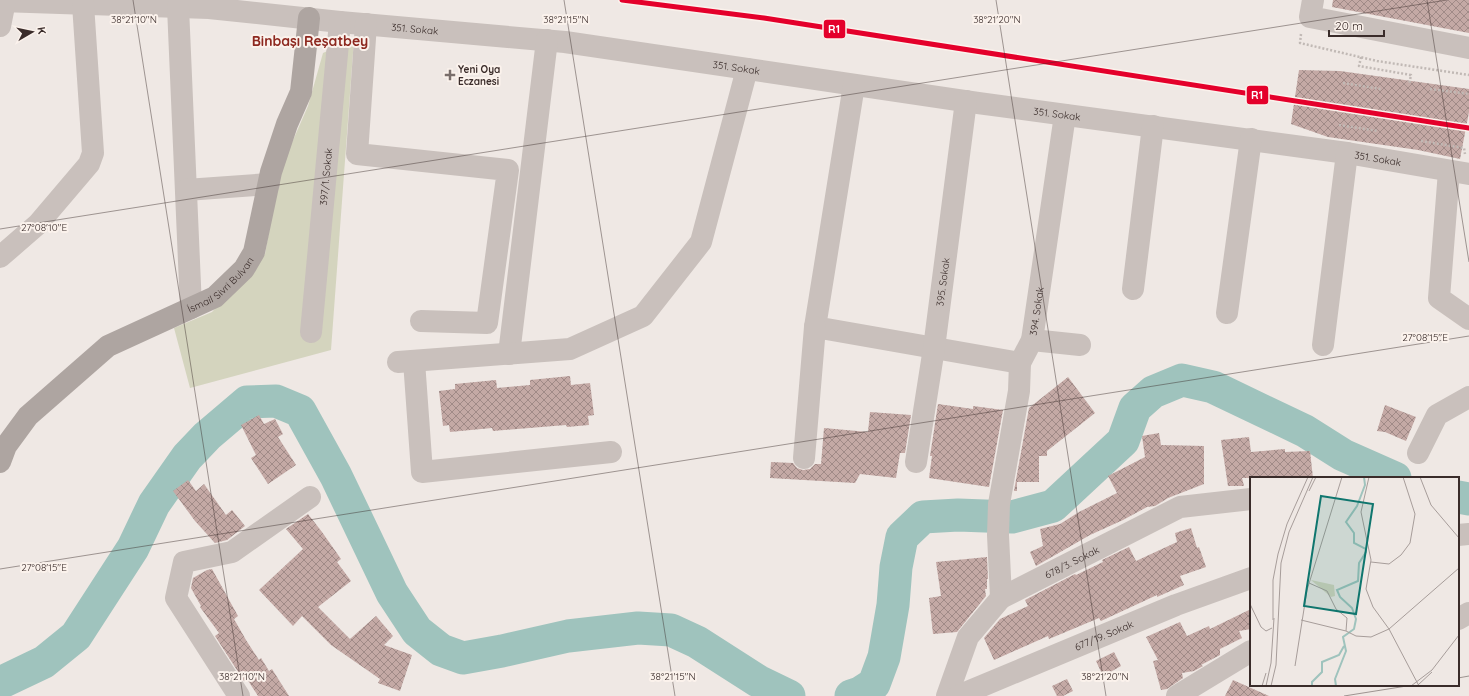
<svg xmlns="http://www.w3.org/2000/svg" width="1469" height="696" viewBox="0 0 1469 696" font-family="Quicksand,sans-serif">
<defs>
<pattern id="building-cross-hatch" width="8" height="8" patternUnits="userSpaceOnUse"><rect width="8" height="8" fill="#c4a9a5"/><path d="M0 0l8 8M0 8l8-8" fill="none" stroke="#a08a87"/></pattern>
</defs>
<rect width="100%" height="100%" fill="#efe8e4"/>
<!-- park -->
<path fill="#d4d4be" d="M354,39L331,350L190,388L174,328L212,312L265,254L280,170L308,106L323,53Z"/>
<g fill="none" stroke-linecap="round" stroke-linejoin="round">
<!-- river -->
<g stroke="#9fc3bd" stroke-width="33">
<path d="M1458,497L1469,499"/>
<path d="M0,683L44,662L76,636L133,548L154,504L187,457L207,436L247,402L276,401L300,411L336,476L392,593L417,631L441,650L463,658L502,651L568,636L638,628L671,630L697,642L758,681L789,696"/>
<path d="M851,696L860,693L874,684L884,657L893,605L896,567L902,537L923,517L958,515L1012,517L1053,506L1123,441L1135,408L1153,392L1182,380L1213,387L1305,431L1343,455L1395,478"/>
</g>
</g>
<!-- building -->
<g fill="url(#building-cross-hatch)">
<path d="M1333,0H1469V33L1332,7Z"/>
<path d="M1299,70L1340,71L1469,89V112L1460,159L1418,150L1328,137L1291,124Z"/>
<path d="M570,376L571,385L590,383L594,415L588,416L589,425L567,427L566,425L493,431L492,428L450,432L449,425L443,426L439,391L455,389V384L496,380L497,388L530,385V380Z"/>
<path d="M1068,377L1095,413L1047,451V456H1039V482H1017V491H1014L1029,408Z"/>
<path d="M938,404L973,409V406L1003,410L989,487L929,478L932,456H930Z"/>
<path d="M1385,405L1416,417L1406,441L1385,432L1377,431Z"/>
<path d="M870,412L911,415L905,453H900L896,478L860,474L855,483L770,478L771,462L793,463L797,468L803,470L810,469L815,464H821L824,428L868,432Z"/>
<path d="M259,415L264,424L275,419L283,434L278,437L296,465L268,484L251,458L256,455L241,425Z"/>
<path d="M1159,433L1161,445L1204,446V484L1168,498L1155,506L1147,507L1123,520L1090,535L1036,566L1030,552L1043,546L1040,529L1060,524L1079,512L1117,493L1108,476L1145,457L1142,436Z"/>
<path d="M1249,437L1251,452L1285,449V452L1310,451L1313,478H1242L1244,486H1228L1221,440Z"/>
<path d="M188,480L196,491L204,484L226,515L232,510L245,526L227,540L215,543L195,521L173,491Z"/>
<path d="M308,514L322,532L341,559L337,562L351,581L318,607L350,639L376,616L393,636L384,645L412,655L400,691L378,683L380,679L331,645L302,616L293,626L259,590L303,549L286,529Z"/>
<path d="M1191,528L1197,548L1199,547L1206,567L1180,576L1184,585L1157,597V595L1101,621L1099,618L1049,639L1048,636L994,660L984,638L1000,619L1028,606L1025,600L1075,574L1076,575L1103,562L1102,560L1129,547L1136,561L1177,542L1175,533Z"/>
<path d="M987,557L988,579H987V589H985L986,596L957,632L933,634L929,598L941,596L936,562Z"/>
<path d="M212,569L238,616L234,619L246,640L259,660L261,658L269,671L272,669L289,696H258L247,679L244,681L215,636L219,633L200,607L201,606L191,588L193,578L207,570Z"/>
<path d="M1251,609V629L1239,631L1242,638L1220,649V655L1201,665L1203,666L1194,671L1182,673L1183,678L1167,689L1161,690L1153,661L1158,660L1146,637L1180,622L1187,636L1209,626L1210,629Z"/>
<path d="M1114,652L1121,666L1103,676L1096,661Z"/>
<path d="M1067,679L1073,691L1063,696H1057L1052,686Z"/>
<path d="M1233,680L1269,696H1225Z"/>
</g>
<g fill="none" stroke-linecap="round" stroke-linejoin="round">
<!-- path -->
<g stroke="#c1b9b5" stroke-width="2.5" stroke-dasharray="2 2" stroke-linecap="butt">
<path d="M1301,34L1300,43L1377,61L1469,75"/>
<path d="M1361,57L1359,66L1411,75L1409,85"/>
<path d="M1343,83L1381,89"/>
<path d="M1430,89L1469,94"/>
<path d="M1339,125L1378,131"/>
<path d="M1421,141L1464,148L1465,154"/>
</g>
<!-- minor -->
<g stroke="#c9c0bc" stroke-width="22">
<path d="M1313,0L1310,17L1469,48"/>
<path id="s1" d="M0,1L209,8L340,22L565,42L978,103L1347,153L1469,174"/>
<path d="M178,7L191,308"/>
<path d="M366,24L357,154L508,170L487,323L421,321"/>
<path d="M0,26L5,1"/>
<path d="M854,85L815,327L1020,363"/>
<path d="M1449,171L1439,298L1469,319"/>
<path d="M186,190L269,184"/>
<path d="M0,257L38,224L89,164L93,153L83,4"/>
<path d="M1133,289L1153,126"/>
<path d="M1227,313L1251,139"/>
<path id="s2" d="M311,332L340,22"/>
<path d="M1032,340L1080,345"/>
<path d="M1323,345L1347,153"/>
<path d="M509,354L547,40"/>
<path d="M414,361L422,472L611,452"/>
<path d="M398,362L570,349L643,316L701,242L747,69"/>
<path d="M1418,453L1437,415L1469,397"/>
<path d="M804,458L815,327"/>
<path id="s3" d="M916,462L934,348L966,101"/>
<path d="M1458,535L1469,534"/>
<path id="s4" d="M1001,598L998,535L999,504L1019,391L1020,363L1032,340L1065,115"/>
<path d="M1458,619L1469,613"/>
<path d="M239,696L176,598L184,562L232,552L310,497"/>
<path id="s5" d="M947,696L968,637L1001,598L1180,507L1251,499"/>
<path id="s6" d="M958,696L1176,605L1251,578"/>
<path d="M1177,696L1251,651"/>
</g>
<!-- major -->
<path stroke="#aea5a1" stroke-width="22" id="s7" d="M0,462L6,446L28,416L108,346L215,297L244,269L254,252L271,172L287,124L301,92L309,18"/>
<defs>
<path id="rail-1" d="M622,0L764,18L1469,128"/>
</defs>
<!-- rail-1 casing -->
<use href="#rail-1" stroke="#fbf2ec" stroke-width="8"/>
<!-- rail-1 -->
<use href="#rail-1" stroke="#e4002b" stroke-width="5"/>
</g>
<!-- ticks -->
<path fill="none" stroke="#3a2c2a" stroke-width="1" stroke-opacity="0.45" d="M133,0L243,696M564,0L675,696M996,0L1106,696M1427,0L1469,262M0,229L1447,0M0,569L1469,336M1458,678L1469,676M1344,696L1413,685"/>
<!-- markers -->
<path fill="#796e6b" stroke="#fbf2ec" stroke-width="1.5" d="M448 69h4v4h4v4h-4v4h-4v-4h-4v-4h4z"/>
<g text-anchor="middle" stroke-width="4" stroke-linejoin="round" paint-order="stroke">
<!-- street labels -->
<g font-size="10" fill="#3a2c2a" stroke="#fbf2ec">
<text dy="4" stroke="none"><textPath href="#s1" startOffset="416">351. Sokak</textPath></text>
<text dy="4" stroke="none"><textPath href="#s1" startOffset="740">351. Sokak</textPath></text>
<text dy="4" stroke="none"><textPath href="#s1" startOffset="1064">351. Sokak</textPath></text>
<text dy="4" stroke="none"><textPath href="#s1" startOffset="1388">351. Sokak</textPath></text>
<text dy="4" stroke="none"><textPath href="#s2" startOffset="156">397/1. Sokak</textPath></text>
<text dy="4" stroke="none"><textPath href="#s7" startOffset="290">İsmail Sivri Bulvarı</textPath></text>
<text dy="4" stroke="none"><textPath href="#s3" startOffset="182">395. Sokak</textPath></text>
<text dy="4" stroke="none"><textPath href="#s4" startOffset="292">394. Sokak</textPath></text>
<text dy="4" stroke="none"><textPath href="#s5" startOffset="193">678/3. Sokak</textPath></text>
<text dy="4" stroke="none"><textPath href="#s6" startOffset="158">677/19. Sokak</textPath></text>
</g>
<!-- poi labels -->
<g font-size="10" font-weight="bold" fill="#3a2c2a" stroke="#fbf2ec" text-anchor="start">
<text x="458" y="73">Yeni Oya<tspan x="458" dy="12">Eczanesi</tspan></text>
</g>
<!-- district labels -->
<g font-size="14" font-weight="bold" fill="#8d281f" stroke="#fbf2ec">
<text x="310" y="46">Binbaşı Reşatbey</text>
</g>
</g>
<!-- overview -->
<g transform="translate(1250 477)">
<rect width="209" height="209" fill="#efe8e4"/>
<path d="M61,103L84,108L85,119L81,120Z" fill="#d4d4be"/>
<path fill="none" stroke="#9fc3bd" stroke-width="2" d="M62,209V205L72,195V185L89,178L94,169M86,209L85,202L96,174L93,160L104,152L106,142L102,131L90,120L87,113L108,104L109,86L116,75V72L104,66V56L96,45L107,29L115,8L114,0"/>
<path fill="none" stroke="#a79d9a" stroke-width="1" d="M119,0L111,35L121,83L116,112L123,130L139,152M170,0L181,28L209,61M59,14L66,0M121,85L139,87L151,78L160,66L165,37L153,0M59,106L77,114L86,132L97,141L96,154L106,159L121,160L139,152L209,91M0,127L11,150L16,154L22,151M23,143V103L28,77L37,47L58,0M51,143L96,154M139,152L169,209M45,189L57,113L92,0M168,208L182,195M12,209L16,196M16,209L21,186L24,141M21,209L26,188L31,86L39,55L63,0M161,209L182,193L209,158"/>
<path fill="#0f766e" fill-opacity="0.15" stroke="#0f766e" stroke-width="2" d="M71,19L123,27L106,137L54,129Z"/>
<rect width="209" height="209" fill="none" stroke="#3a2c2a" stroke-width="2"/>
</g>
<g font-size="10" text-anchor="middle" fill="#3a2c2a" stroke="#fbf2ec" stroke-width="4" stroke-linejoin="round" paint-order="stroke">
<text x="134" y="23">38°21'10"N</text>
<text x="566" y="23">38°21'15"N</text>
<text x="997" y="23">38°21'20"N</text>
<text x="44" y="231">27°08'10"E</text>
<text x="1425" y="341">27°08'15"E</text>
<text x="44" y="571">27°08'15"E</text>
<text x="242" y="680">38°21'10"N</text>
<text x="673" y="680">38°21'15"N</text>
<text x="1105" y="680">38°21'20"N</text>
</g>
<g stroke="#fbf2ec" stroke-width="1.5">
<rect x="823" y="19" width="23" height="20" rx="4" fill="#e4002b"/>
<rect x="1246" y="85" width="23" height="20" rx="4" fill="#e4002b"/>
</g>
<g font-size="11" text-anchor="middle" font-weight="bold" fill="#fff">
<text x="834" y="33">R1</text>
<text x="1257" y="99">R1</text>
</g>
<!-- north arrow -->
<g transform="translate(32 32) rotate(81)" stroke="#fbf2ec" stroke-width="3" paint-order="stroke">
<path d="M0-3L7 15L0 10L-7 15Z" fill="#3a2c2a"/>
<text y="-6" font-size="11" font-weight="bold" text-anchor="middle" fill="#3a2c2a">K</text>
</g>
<!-- scale -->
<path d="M1329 30v6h55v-6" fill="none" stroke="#3a2c2a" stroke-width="2"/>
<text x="1335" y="30" font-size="12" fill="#3a2c2a" stroke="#fbf2ec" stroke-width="3" paint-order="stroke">20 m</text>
</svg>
